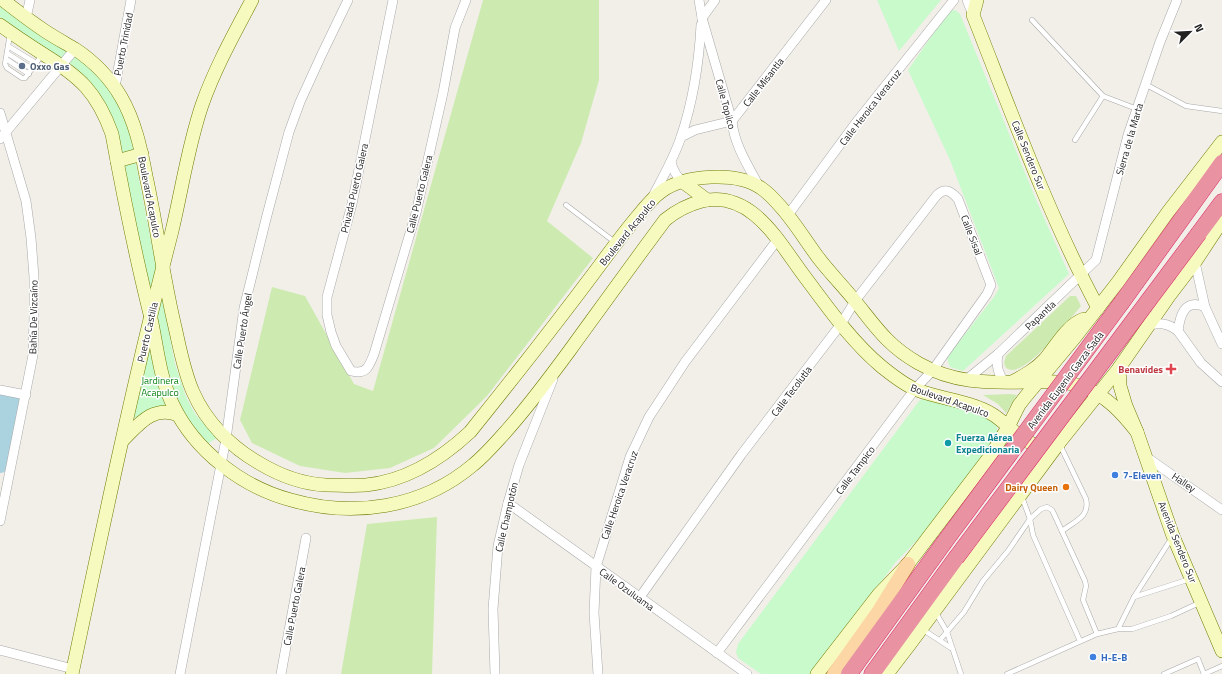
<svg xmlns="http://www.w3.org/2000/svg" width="1222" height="674" viewBox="0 0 1222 674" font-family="'Titillium Web',sans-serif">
<rect width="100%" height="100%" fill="#f2efe9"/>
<!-- grass -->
<g fill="#cdebb0">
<path d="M483,0H599V80L581,143L547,221L593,258L487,396L434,448L390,468L345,473L300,466L252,443L240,420L272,287L305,296L354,384L373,391Z"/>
<path d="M1070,296H1076L1081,306C1069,320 1031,370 1012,370C1011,370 1008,369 1006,368L1004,363L1006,356Z"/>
<path d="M1010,394L1017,395L1006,413L998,404L983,395Z"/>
<path d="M437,517L432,674H341L367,524Z"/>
</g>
<!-- park -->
<g fill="#c8facc">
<path d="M877,0H941L899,51Z"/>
<path d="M0,3L94,70L113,94L129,128L175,364L186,397L195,414L217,438L207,444L180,413L143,415L131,419L154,319L113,124L29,38L0,18Z"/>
<path d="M955,10L960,14L1037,202L1069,274L963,371L950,367L948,362L947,357L994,297L999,288L950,160L908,70L949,11Z"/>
<path d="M924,398L991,418L997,427V435L953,503L895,563L813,674H761L738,658L736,652L738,644L919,401Z"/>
</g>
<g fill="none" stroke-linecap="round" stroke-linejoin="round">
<!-- river -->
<path stroke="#aad3df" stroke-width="20" d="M0,400L11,403L0,463"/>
<defs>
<g id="lane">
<path d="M1032,20L1103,96L1137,109"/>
<path d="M10,34L5,64L7,68L22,78H25L42,55"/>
<path d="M8,46L36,63"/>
<path d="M7,53L32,69"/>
<path d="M6,59L29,74"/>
<path d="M1145,84L1186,106L1222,111"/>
<path d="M1075,140L1103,96"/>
<path d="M566,205L616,243"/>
<path d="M1060,445L1086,499C1090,517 1075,521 1062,531"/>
<path d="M1022,497L1030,519L1033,535L1080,641"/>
<path d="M1134,597L1190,579"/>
<path d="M936,613L947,632L961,674"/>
<path d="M922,629L951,648"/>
<path d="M1118,629L1134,597L1171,539"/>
<path d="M940,640L964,612L983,581L1008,551L1030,519L1041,509L1047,507L1052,510L1054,514L1085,581L1086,586L1083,600L1097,634"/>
<path d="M1007,674L1097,634L1118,629H1132L1171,616L1199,603"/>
<path d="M1164,674L1198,659L1204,674"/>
<path d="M1204,674L1222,666"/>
</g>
<g id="street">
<path d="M393,0L352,204L327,297V315L331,332L336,346L351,371C366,375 369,367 374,354L416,213L443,93L455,28L466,0"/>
<path d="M699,0L702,18L732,121C734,144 748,166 759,186"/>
<path d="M967,0L973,15"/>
<path d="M26,18L30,0"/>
<path d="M702,18L715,0"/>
<path d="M115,87L131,0"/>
<path d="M0,113L26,201L31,238L34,277V316L33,355L0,521"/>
<path d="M681,137L695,130L732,121L826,0"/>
<path d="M0,139L75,49"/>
<path d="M671,162C673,171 676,176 683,182"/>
<path d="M653,196C663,177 674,158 681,137C693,101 699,63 701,25"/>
<path d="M788,215L858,120L954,0"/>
<path d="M1195,262L1205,307L1222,344"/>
<path d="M1147,326C1159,322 1168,323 1178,331L1201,363L1222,382"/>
<path d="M1178,331C1180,315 1185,298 1205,307"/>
<path d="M998,354C996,366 998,374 1005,383"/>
<path d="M966,380L998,354L1096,260L1128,135L1160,42L1177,0"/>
<path d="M0,390L26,395"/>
<path d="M1145,456L1222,510"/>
<path d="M508,503L747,674"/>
<path d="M640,597L741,455L841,324L855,301L937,195C945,187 951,191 958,199L991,285L987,294L932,371L915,389L717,653"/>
<path d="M0,650L73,669"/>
<path d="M180,674L226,439L244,308L266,219L289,132L300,102L321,56L348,0"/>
<path d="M281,674L306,538"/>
<path d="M495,674L493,609L498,546L508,503L519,465L553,379"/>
<path d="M598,674L594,613L596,567L630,457L649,417L685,362L778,239"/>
</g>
<g id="secondary">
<path d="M3,0C17,11 30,21 45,31C54,37 65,43 75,49C93,61 110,78 121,97C135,121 141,149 146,176C157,226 163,277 175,327C180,349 184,372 193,392C206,422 231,447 259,463C279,475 303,484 326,485C339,485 353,486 366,485C405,481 441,459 470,432C511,381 552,329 591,277C606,257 621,236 637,217C645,207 652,198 662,191C685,175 737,171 761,188C767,192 774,199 780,206C794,221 805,240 817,256C829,272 843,286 855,301C876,327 887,345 918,363C953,383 986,383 1026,382C1045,382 1065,380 1083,387C1107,396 1122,413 1137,432"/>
<path d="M977,0L973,15C1012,114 1048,214 1098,308"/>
<path d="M0,25C14,35 29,45 43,54C80,77 97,92 112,134C123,194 135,254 150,314C157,344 159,377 173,405C195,451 242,487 291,500C354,518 422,508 473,465C483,457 491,448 500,438C525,411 548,380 570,350C602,306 633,263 665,220C677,210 687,205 702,201C753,190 779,243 805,277C828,308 852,342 882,367C892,375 904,385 917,390C941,399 970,401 992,414C1012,426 1033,458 1059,443"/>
<path d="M117,161L142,154"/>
<path d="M683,182L707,200"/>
<path d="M1119,368L1120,386L1126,406L1137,432L1173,536L1222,651"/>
<path d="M1014,381C1025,375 1036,369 1045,359C1056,346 1067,325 1084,319"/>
<path d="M123,440C139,424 153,405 178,415"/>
<path d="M72,674C103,526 134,378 172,231C182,189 188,146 202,105C215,68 234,34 252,0"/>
<path d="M817,674L879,594L908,564L991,455L1008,427L1019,405L1026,396L1076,336L1118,282L1168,212L1222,142"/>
<path d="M887,674L910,644L1059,443L1119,368L1169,296L1195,262L1222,221"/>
</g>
<path id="primary" d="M834,674L879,611L908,564"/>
<g id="highway">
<path d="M1199,233L1222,202"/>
<path d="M1122,302L1222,163"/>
<path d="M849,674L943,544"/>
<path d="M872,674L956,558"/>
</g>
</defs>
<!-- lane casing -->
<use href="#lane" stroke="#a9a9a9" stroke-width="5.5"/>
<!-- street casing -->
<use href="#street" stroke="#a9a9a9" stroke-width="10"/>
<!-- secondary casing -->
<use href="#secondary" stroke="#707d05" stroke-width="14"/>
<!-- primary casing -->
<use href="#primary" stroke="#a06b00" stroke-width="15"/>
<!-- highway casing -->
<use href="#highway" stroke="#dc2a67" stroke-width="17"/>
<!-- lane -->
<use href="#lane" stroke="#fff" stroke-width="4.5"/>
<!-- street -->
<use href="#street" stroke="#fff" stroke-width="9"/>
<!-- secondary -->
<use href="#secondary" stroke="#f7fabf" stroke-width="13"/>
<!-- primary -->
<use href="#primary" stroke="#fcd6a4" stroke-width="14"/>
<!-- highway -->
<use href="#highway" stroke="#e892a2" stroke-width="16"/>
<defs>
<g id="highway-bridge">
<path d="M943,544L1122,302"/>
<path d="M956,558L1199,233"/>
</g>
</defs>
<!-- highway-bridge casing -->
<use href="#highway-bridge" stroke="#dc2a67" stroke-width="17" stroke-linecap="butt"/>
<!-- highway-bridge -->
<use href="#highway-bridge" stroke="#e892a2" stroke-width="16"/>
</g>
<!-- markers -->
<circle fill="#5c6f8a" stroke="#fff" stroke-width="1.5" cx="22" cy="66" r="4"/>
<path fill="#e0444e" stroke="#fff" stroke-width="1.5" d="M1169 363h4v4h4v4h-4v4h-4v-4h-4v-4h4z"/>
<circle fill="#0f9aa8" stroke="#fff" stroke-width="1.5" cx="948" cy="443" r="4"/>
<g fill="#3f7fe0" stroke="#fff" stroke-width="1.5">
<circle cx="1115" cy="475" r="4"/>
<circle cx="1093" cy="657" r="4"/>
</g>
<circle fill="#e8710a" stroke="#fff" stroke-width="1.5" cx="1066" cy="487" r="4"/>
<g text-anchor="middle" stroke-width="3" stroke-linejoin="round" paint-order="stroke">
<!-- street labels -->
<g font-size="10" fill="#222" stroke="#fff">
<text transform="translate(123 44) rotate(-79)" y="4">Puerto Trinidad</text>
<text transform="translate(763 82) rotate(-52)" y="4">Calle Misantla</text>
<text transform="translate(726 104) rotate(75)" y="4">Calle Topilco</text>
<text transform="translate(870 107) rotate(-52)" y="4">Calle Heroica Veracruz</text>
<text transform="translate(1129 139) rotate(-74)" y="4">Sierra de la Marta</text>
<text transform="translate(1029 155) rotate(68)" y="4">Calle Sendero Sur</text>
<text transform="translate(354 188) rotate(-77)" y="4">Privada Puerto Galera</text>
<text transform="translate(419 194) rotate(-76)" y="4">Calle Puerto Galera</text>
<text transform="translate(150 197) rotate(79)" y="4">Boulevard Acapulco</text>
<text transform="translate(627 232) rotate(-51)" y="4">Boulevard Acapulco</text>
<text transform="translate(972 235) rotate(69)" y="4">Calle Sisal</text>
<text transform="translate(1040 315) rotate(-43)" y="4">Papantla</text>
<text transform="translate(33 317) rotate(-89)" y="4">Bahía De Vizcaíno</text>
<text transform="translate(242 331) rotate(-81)" y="4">Calle Puerto Ángel</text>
<text transform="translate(147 332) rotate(-77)" y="4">Puerto Castilla</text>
<text transform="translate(1065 380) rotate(-53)" y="4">Avenida Eugenio Garza Sada</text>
<text transform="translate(791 391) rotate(-53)" y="4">Calle Tecolutla</text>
<text transform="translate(950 400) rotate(19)" y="4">Boulevard Acapulco</text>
<text transform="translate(855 470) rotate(-53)" y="4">Calle Tampico</text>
<text transform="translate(1184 482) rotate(34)" y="4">Halley</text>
<text transform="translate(619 495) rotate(-71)" y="4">Calle Heroica Veracruz</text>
<text transform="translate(506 517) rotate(-77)" y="4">Calle Champotón</text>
<text transform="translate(1178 542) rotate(68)" y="4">Avenida Sendero Sur</text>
<text transform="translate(627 589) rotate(36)" y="4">Calle Ozuluama</text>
<text transform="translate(294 606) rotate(-79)" y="4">Calle Puerto Galera</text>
</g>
<!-- service labels -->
<g font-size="10" font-weight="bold" fill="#4e5e75" stroke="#fff" text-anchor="start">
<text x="30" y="70">Oxxo Gas</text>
</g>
<!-- health labels -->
<g font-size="10" font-weight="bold" fill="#be3a42" stroke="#fff" text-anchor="end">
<text x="1163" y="373">Benavides</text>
</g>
<!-- park labels -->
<g font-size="10" fill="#0c8416" stroke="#fff">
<text x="160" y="384">Jardinera<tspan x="160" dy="12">Acapulco</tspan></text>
</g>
<!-- culture labels -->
<g font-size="10" font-weight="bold" fill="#0d838f" stroke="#fff" text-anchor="start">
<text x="956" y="441">Fuerza Aérea<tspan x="956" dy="12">Expedicionaria</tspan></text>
</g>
<!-- shop labels -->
<g font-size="10" font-weight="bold" fill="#366cbe" stroke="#fff" text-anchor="start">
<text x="1123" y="479">7-Eleven</text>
<text x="1101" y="661">H-E-B</text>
</g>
<!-- food labels -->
<g font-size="10" font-weight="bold" fill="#c56008" stroke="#fff" text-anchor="end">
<text x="1058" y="491">Dairy Queen</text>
</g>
</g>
<!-- north arrow -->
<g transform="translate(1190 32) rotate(66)" stroke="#ffffff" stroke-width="3" paint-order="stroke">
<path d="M0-3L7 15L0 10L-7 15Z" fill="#222222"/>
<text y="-6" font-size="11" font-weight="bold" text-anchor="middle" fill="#222222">N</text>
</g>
</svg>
